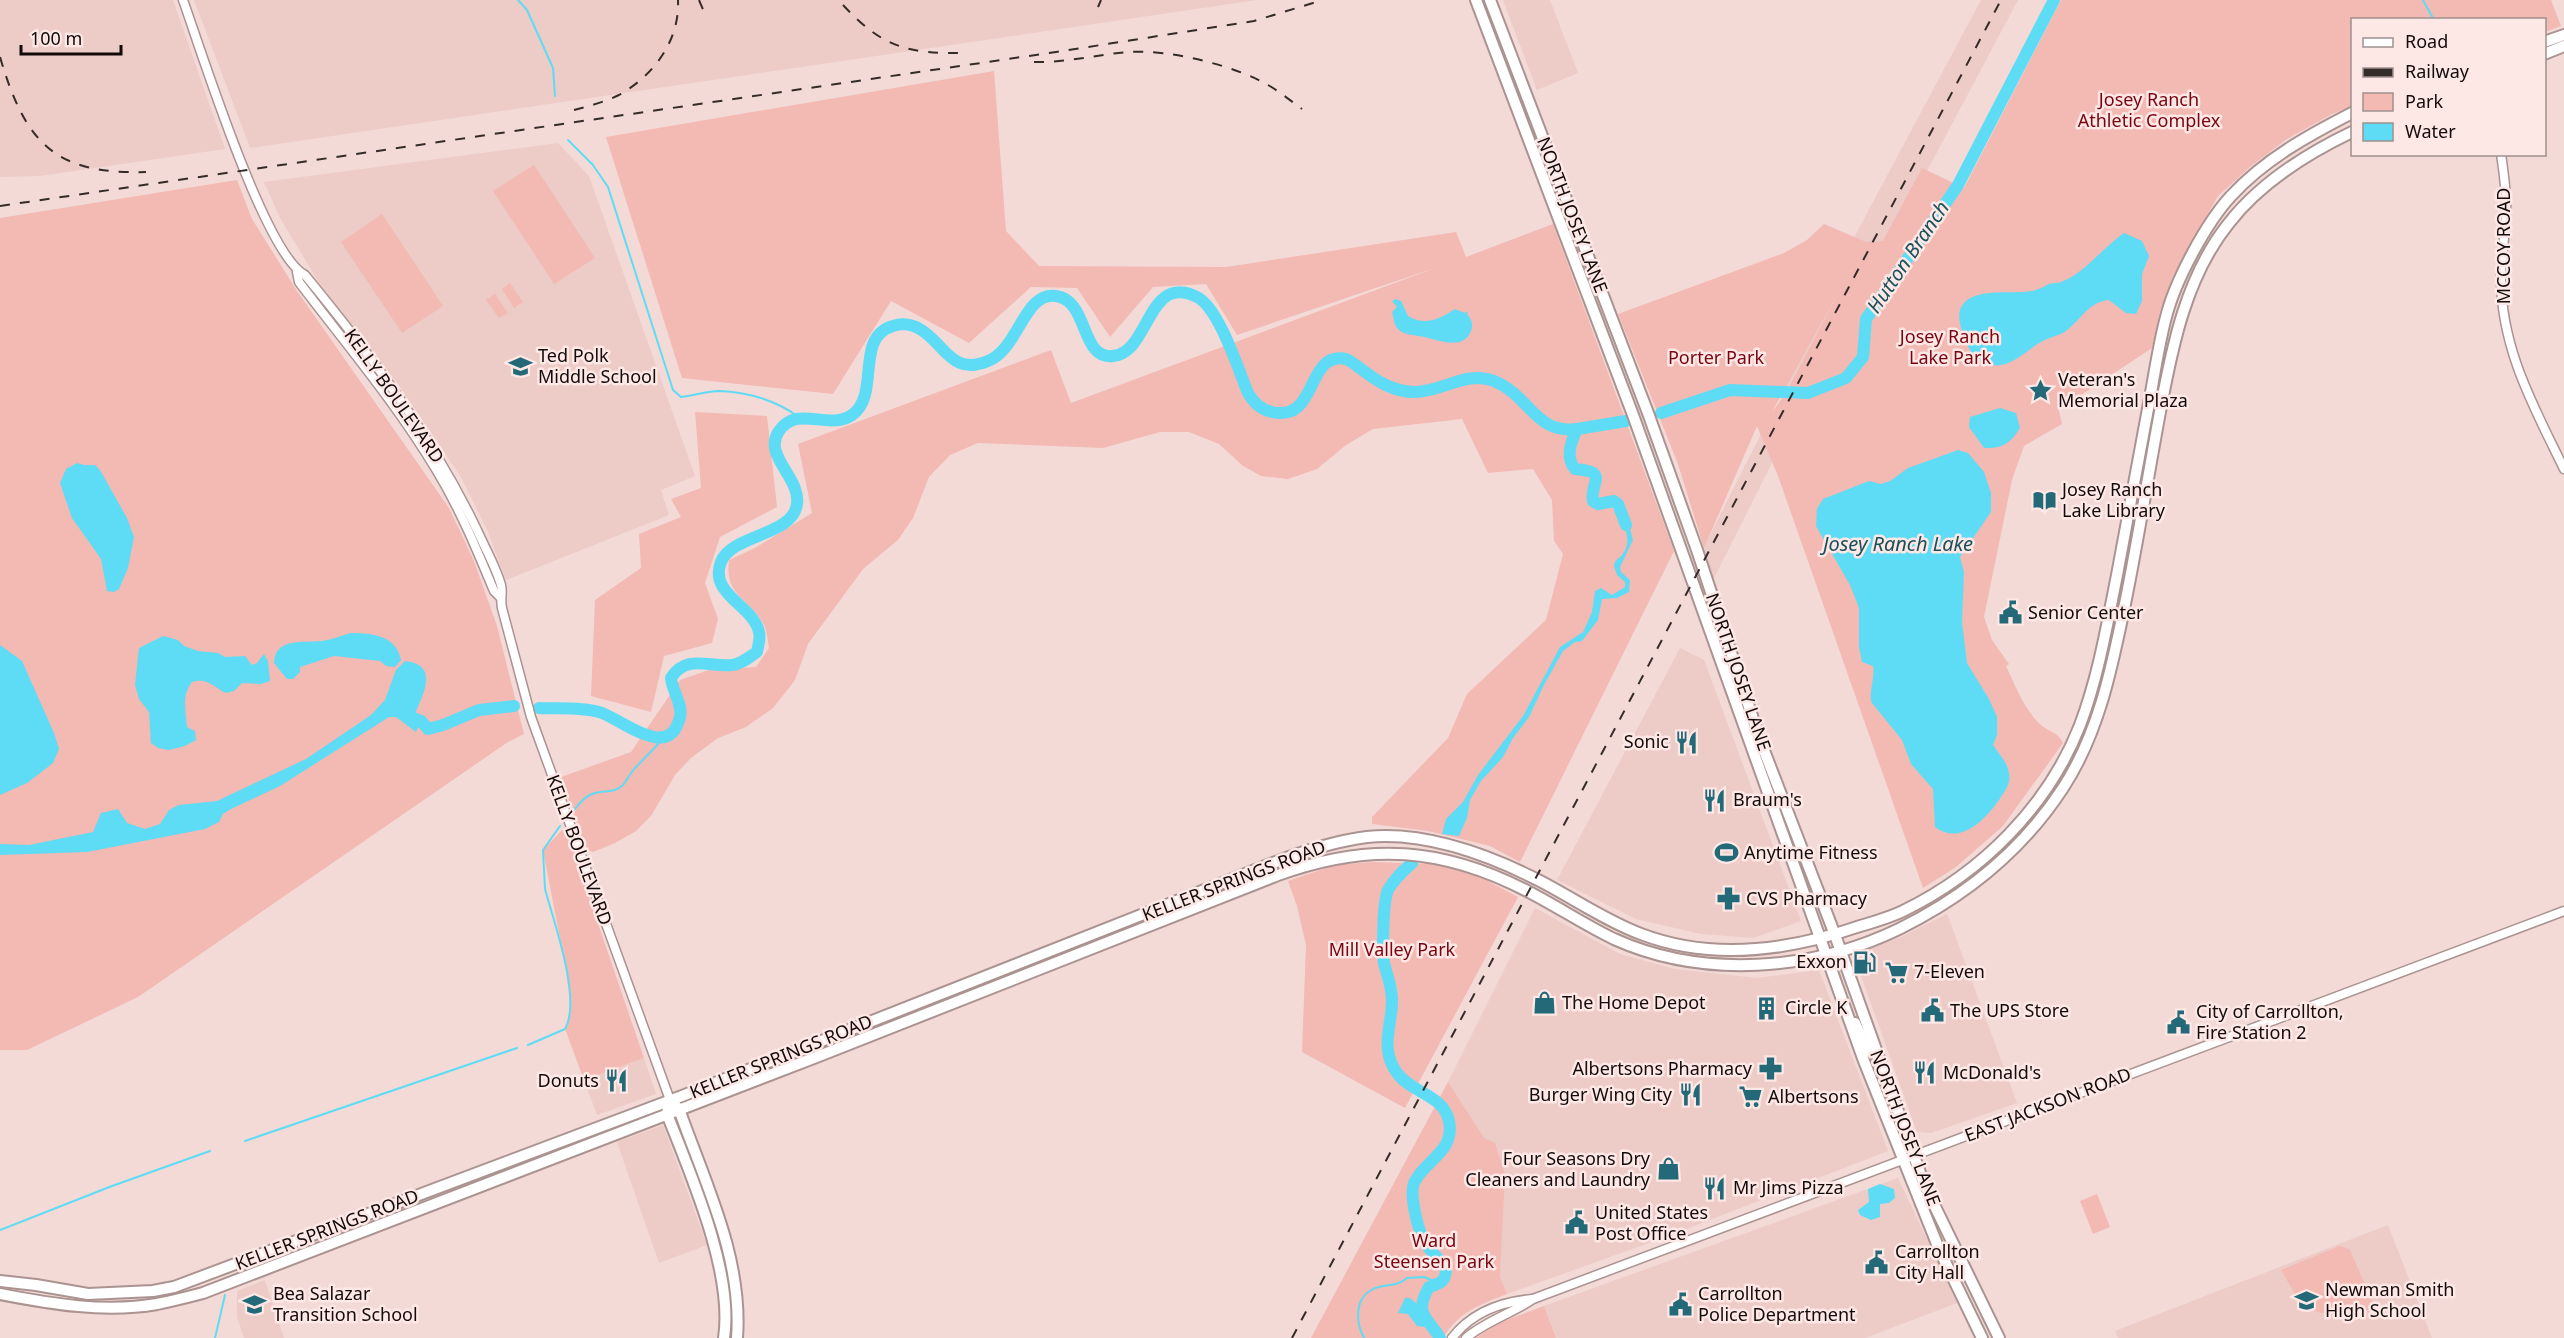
<svg xmlns="http://www.w3.org/2000/svg" width="2564" height="1338" viewBox="0 0 2564 1338" font-family="'Noto Sans',sans-serif">
<rect width="100%" height="100%" fill="#f3dad7"/>
<!-- built -->
<g fill="#edcbc7">
<path d="M0,0H173L225,149L40,176L0,177Z"/>
<path d="M194,0H1257L250,148Z"/>
<path d="M1503,0H1550L1578,73L1537,90Z"/>
<path d="M1981,0H2018L1813,385L1783,387L1857,232Z"/>
<path d="M558,143L589,176L695,476L661,490L669,515L506,580L488,532L461,477L398,384L318,281L280,218L264,182Z"/>
<path d="M1768,420L1789,429L1713,580L1704,547Z"/>
<path d="M1680,648L1704,660L1801,921L1753,938L1701,934L1636,919L1557,880Z"/>
<path d="M1535,908L1620,954L1675,969L1757,978L1819,970L1888,1151L1663,1238L1507,1294L1500,1277L1504,1174L1448,1082Z"/>
<path d="M1947,914L2017,1103L1931,1133L1917,1132L1855,959L1859,953L1901,937Z"/>
<path d="M644,1058L656,1094L597,1115L584,1080Z"/>
<path d="M663,1125L707,1245L659,1263L617,1142Z"/>
<path d="M1898,1178L1957,1303L1865,1338H1556L1544,1306Z"/>
<path d="M2388,1225L2432,1338H2118L2115,1331Z"/>
<path d="M265,1280L284,1338H244L237,1317V1291Z"/>
</g>
<!-- green -->
<g fill="#f3b9b3" fill-rule="evenodd">
<path d="M2061,0H2551L2561,26L2545,32L2544,20H2352V106L2332,114L2287,139L2251,166L2218,196L2173,276L2160,311L2152,348L2075,399L2058,407L2062,424L2024,446L2012,480L1984,617L1992,640L2009,664L2006,666C2015,685 2025,711 2041,725C2049,732 2058,732 2063,743L2003,826L1956,867L1923,888L1778,476L1757,426L1704,548L1678,464L1618,314L1784,253L1807,240L1824,224L1866,242L1883,241L1922,168L1964,188ZM1843,284L1786,393L1772,412Z"/>
<path d="M994,71L1006,231L1039,266L1226,267L1456,232L1466,257L1553,224L1674,551L1520,862L1490,846L1428,831L1372,824V817L1448,738L1467,694L1546,620L1563,554L1554,541L1552,500L1533,469L1488,473L1462,419L1373,429L1346,445L1317,469L1288,479L1261,476L1243,466L1219,444L1189,432H1160L1103,448L978,443L950,455L929,477L913,518L898,540L863,569L808,644L795,680L773,708L746,727L718,738L691,758L675,775L651,816L636,831L615,843L593,852L586,850L561,777L631,752L680,680L709,670L756,667L769,648C768,641 767,631 764,625C750,598 724,597 729,560L755,548L812,513L798,444L1051,350L1071,403L1435,268L1237,335L1206,284L1153,287L1110,337L1077,288L1031,287L969,343L891,301L833,394L682,378L606,137Z"/>
<path d="M534,165L595,258L554,284L493,191Z"/>
<path d="M237,180L252,219L297,291L449,508L474,561L497,626L524,734L508,742L138,997L27,1050H0V218Z"/>
<path d="M382,214L443,306L402,333L341,242Z"/>
<path d="M510,283L523,302L514,308L502,289Z"/>
<path d="M495,294L508,313L499,318L486,300Z"/>
<path d="M695,412L767,416L777,507L720,537L705,583L718,619L712,643L664,656L651,712L591,696L595,600L641,568L639,534L681,517L671,499L701,488Z"/>
<path d="M565,827L644,1058L584,1080L565,1029L571,1011L566,970L543,850Z"/>
<path d="M1372,862L1438,864L1484,879L1518,897L1405,1108L1302,1052L1306,945L1297,906L1288,881L1335,865Z"/>
<path d="M1448,1082L1484,1138L1495,1143L1505,1174L1500,1277L1507,1294C1479,1305 1460,1311 1443,1338H1311Z"/>
<path d="M2097,1194L2110,1227L2093,1234L2080,1201Z"/>
<path d="M2340,1246L2350,1250L2375,1308L2341,1317L2317,1312L2298,1299L2281,1270Z"/>
<path d="M1544,1306L1556,1338H1476L1493,1325Z"/>
</g>
<!-- water -->
<g fill="#5edcf5">
<path d="M2124,233L2142,241L2149,256L2142,274V301L2136,314L2126,313L2109,300C2088,302 2082,319 2066,331C2059,336 2049,337 2041,342C2023,352 2005,375 1981,361C1970,355 1966,342 1962,331C1947,287 1997,293 2023,292C2033,292 2040,289 2047,285C2051,282 2057,284 2061,282C2085,273 2102,248 2124,233Z"/>
<path d="M1396,299L1401,301L1408,316C1426,327 1441,318 1455,309L1465,313L1468,311L1467,314C1471,319 1474,324 1471,331C1463,351 1438,340 1424,337C1416,335 1403,335 1398,329C1394,325 1394,319 1392,312L1397,307L1392,301Z"/>
<path d="M2000,408L2016,413L2020,428C2011,443 2002,449 1984,448L1969,427L1970,417Z"/>
<path d="M1958,450L1968,453L1984,472L1991,493V512L1960,557L1964,572L1962,622L1967,663L1989,699L1997,717V735L1993,745C1999,754 2008,763 2009,774C2011,784 2004,792 1999,800C1985,820 1960,846 1935,827L1933,789L1911,764L1902,740L1872,703C1868,694 1875,679 1873,666L1862,662L1859,647V608L1850,585L1816,526L1817,509L1823,499L1869,481L1881,484L1890,481L1908,468Z"/>
<path d="M77,463L84,465H95L100,470L127,518L134,537L128,568L119,589L114,592L107,591L101,559L72,518L60,483L66,469Z"/>
<path d="M1625,510L1633,540L1620,567L1621,572L1630,580L1629,592L1617,598L1602,599L1598,620L1582,641L1575,642L1563,651L1544,685L1529,717L1513,738L1503,757L1481,781L1470,800L1467,818L1459,836L1442,834L1446,819L1463,802L1478,775L1523,716L1560,647L1583,632L1592,612L1595,591L1601,588L1612,595L1625,587V582L1617,575L1614,566C1615,559 1618,560 1622,555C1634,540 1623,526 1618,513Z"/>
<path d="M350,633C372,633 396,635 401,660L395,667L386,666L380,661L334,656L300,667V672L293,679H287L274,663C275,637 303,643 321,641C331,640 341,636 350,633Z"/>
<path d="M163,636L178,640L184,646L198,651L218,653L225,657L245,656L252,665L257,663L264,654L268,661L270,681L261,684L242,683L234,691L226,693C213,687 208,677 192,682C181,696 186,711 187,727L195,731L196,740L185,746L169,750L158,748L151,743L149,712L139,699L135,685L139,648Z"/>
<path d="M0,645L22,661L54,733L59,749L53,763L27,783L0,795Z"/>
<path d="M405,661C441,665 422,696 414,716L421,721L416,732L396,717H389L280,786L231,809L223,814L219,822L205,829L87,852L0,855V844L29,845L93,832L101,813L118,809L127,823L145,829L160,824L169,810L179,805L217,801L306,759L371,715L385,700L396,670Z"/>
<path d="M1880,1184L1894,1189L1895,1198L1889,1203L1880,1204V1217L1871,1220L1860,1215L1858,1210L1869,1202L1868,1189Z"/>
<path d="M1422,1297L1428,1299L1425,1314L1436,1331L1431,1334L1425,1327L1417,1326L1408,1314L1398,1313L1405,1298H1410L1418,1305Z"/>
</g>
<g fill="none" stroke-linecap="round" stroke-linejoin="round">
<!-- stream -->
<g stroke="#5edcf5" stroke-width="2">
<path d="M518,0L527,10L553,68L555,96"/>
<path d="M2423,0L2434,20"/>
<path d="M568,140L593,165L608,187L673,390L681,397C694,396 706,391 719,391C748,392 775,400 799,417"/>
<path d="M575,809C596,781 608,799 623,785C627,780 630,774 634,769C645,758 656,746 667,735"/>
<path d="M528,1045L565,1029C582,999 554,923 545,889L543,850L560,826"/>
<path d="M245,1141L517,1048"/>
<path d="M0,1230L112,1186L210,1151"/>
<path d="M215,1338L225,1295"/>
<path d="M1364,1338C1356,1323 1354,1300 1371,1290C1382,1283 1396,1288 1407,1278L1424,1277L1441,1284"/>
</g>
<!-- river -->
<g stroke="#5edcf5" stroke-width="12">
<path d="M1661,413L1730,390L1808,393L1846,378L1863,357L1866,319L1958,185L2054,0"/>
<path d="M1626,525L1618,504L1614,501L1598,504L1593,501C1589,482 1611,472 1575,469C1565,457 1571,442 1577,429L1626,421"/>
<path d="M539,708C559,709 580,707 599,712C621,718 669,763 680,717C683,704 672,691 671,678C686,654 708,667 732,665C742,664 749,657 757,652C758,645 761,638 759,632C754,606 708,594 721,562C732,534 793,536 797,504C801,478 762,455 779,431C798,404 828,431 852,415C881,395 854,337 893,326C901,323 911,324 918,328C944,341 950,377 988,361C1019,349 1024,291 1056,296C1089,300 1080,360 1113,356C1150,353 1147,272 1197,297C1219,308 1238,369 1248,393C1254,403 1260,409 1272,412C1308,420 1308,380 1325,364C1330,359 1339,357 1346,359C1351,361 1357,366 1361,369C1377,381 1393,392 1415,392C1442,392 1467,370 1494,381C1531,396 1534,434 1577,429"/>
<path d="M407,716L421,721L428,729L443,725L479,710L514,706"/>
<path d="M1412,863C1403,871 1394,879 1388,890C1383,901 1382,950 1384,963C1387,976 1393,989 1392,1003C1391,1028 1380,1050 1397,1073C1411,1093 1443,1094 1449,1121C1455,1151 1427,1159 1415,1181C1408,1193 1419,1237 1428,1247C1433,1254 1440,1260 1446,1267C1446,1281 1442,1283 1429,1287C1413,1314 1428,1318 1440,1338"/>
</g>
<defs>
<g id="minor">
<path d="M183,0C201,50 265,255 305,275C370,354 433,438 477,530C485,548 496,567 501,585C503,592 500,600 502,608L531,717L670,1100"/>
<path d="M2501,154C2504,174 2507,194 2506,214C2505,236 2501,257 2501,278C2501,349 2534,407 2564,469"/>
<path d="M297,272L299,282C346,344 397,404 437,471C460,509 477,550 494,591L500,597"/>
<path d="M1452,1338C1472,1312 1500,1302 1532,1299"/>
<path d="M1466,1338C1486,1321 1511,1314 1533,1299L2564,911"/>
</g>
<g id="major">
<path d="M1476,0L1633,415L1864,1061L1939,1249L1982,1338"/>
<path d="M1490,0L1648,413L1697,550L1760,740L1835,935L1924,1184L1999,1338"/>
<path d="M2544,42L2564,35"/>
<path d="M2544,54L2564,46"/>
<path d="M1855,1023L1868,1051L1877,1055"/>
<path d="M675,1105L679,1109C705,1183 743,1258 737,1338"/>
<path d="M668,1109L667,1114C691,1175 734,1273 724,1338"/>
<path d="M0,1281L36,1285L88,1294L153,1291L174,1287L682,1096L1273,863C1304,851 1335,841 1367,837C1426,831 1489,855 1540,881C1573,898 1606,921 1641,934C1712,961 1787,951 1857,927C1873,922 1889,918 1903,911C1981,873 2048,807 2080,725C2098,678 2107,625 2117,575C2128,516 2139,457 2150,398C2155,371 2159,343 2166,317C2175,281 2206,223 2231,196C2265,159 2309,135 2352,113"/>
<path d="M0,1294C51,1304 105,1313 157,1304C172,1301 188,1297 203,1293L819,1056L1278,875C1369,842 1443,847 1529,892C1558,907 1585,925 1614,939C1703,979 1812,971 1899,929C1966,896 2022,851 2063,788C2099,733 2112,667 2125,604C2138,540 2148,476 2160,412C2172,347 2186,276 2229,223C2261,182 2306,154 2352,132"/>
</g>
</defs>
<!-- minor casing -->
<use href="#minor" stroke="#ab9391" stroke-width="11"/>
<!-- major casing -->
<use href="#major" stroke="#ab9391" stroke-width="14"/>
<!-- minor -->
<use href="#minor" stroke="#fff" stroke-width="8"/>
<!-- major -->
<use href="#major" stroke="#fff" stroke-width="10"/>
<!-- rail -->
<g stroke="#352b29" stroke-width="2" stroke-dasharray="10 10" stroke-linecap="butt">
<path d="M699,0L704,12"/>
<path d="M843,5C883,48 908,54 966,53"/>
<path d="M1098,7L1101,0"/>
<path d="M0,57C25,142 54,175 146,172"/>
<path d="M1034,62C1067,63 1098,54 1130,52C1168,49 1236,66 1268,85C1280,92 1291,101 1302,109"/>
<path d="M574,110C589,106 605,102 619,95C653,76 680,41 678,0"/>
<path d="M0,206L1056,52L1254,21L1323,0"/>
<path d="M1292,1338L2001,0"/>
</g>
</g>
<!-- icons -->
<defs>
<symbol id="school-bare" viewBox="-9 -9 18 18"><path d="M0-5L7-2L0 1L-7-2ZM-4 1L0 2.5L4 1V4Q0 6-4 4Z" fill="#236978" stroke="#fde8e6" stroke-width="2.5" paint-order="stroke"/></symbol>
<symbol id="sight-bare" viewBox="-9 -9 18 18"><path d="M0-6L1.8-2.2L6-1.7L2.9 1.2L3.7 5.4L0 3.3L-3.7 5.4L-2.9 1.2L-6-1.7L-1.8-2.2Z" fill="#236978" stroke="#fde8e6" stroke-width="2.5" paint-order="stroke"/></symbol>
<symbol id="library-bare" viewBox="-9 -9 18 18"><path d="M-6-4Q-3-5.5-.7-3.5V5Q-3 3-6 4ZM6-4Q3-5.5 .7-3.5V5Q3 3 6 4Z" fill="#236978" stroke="#fde8e6" stroke-width="2.5" paint-order="stroke"/></symbol>
<symbol id="civic-bare" viewBox="-9 -9 18 18"><path d="M-.6-6.5H3V-4.5H.6V-3L4-1V1h2V6H-6V1h2V-1L-.6-3ZM-1.2 2.5V6h2.4V2.5Z" fill="#236978" stroke="#fde8e6" stroke-width="2.5" paint-order="stroke"/></symbol>
<symbol id="restaurant-bare" viewBox="-9 -9 18 18"><path d="M-5-6h1v4h1v-4h1v4h1v-4h1v5L-1.5 .5V6h-2V.5L-5-1ZM5-6V6H3V1.5H1.5Q1.5-4 5-6Z" fill="#236978" stroke="#fde8e6" stroke-width="2.5" paint-order="stroke"/></symbol>
<symbol id="stadium-bare" viewBox="-9 -9 18 18"><path d="M0-5a6.5 5 0 1 0 0 10a6.5 5 0 1 0 0-10ZM-3.5-1.8h7v3.6h-7Z" fill="#236978" stroke="#fde8e6" stroke-width="2.5" paint-order="stroke"/></symbol>
<symbol id="pharmacy-bare" viewBox="-9 -9 18 18"><path d="M-2-6h4v4h4v4h-4v4h-4v-4h-4v-4h4Z" fill="#236978" stroke="#fde8e6" stroke-width="2.5" paint-order="stroke"/></symbol>
<symbol id="fuel-bare" viewBox="-9 -9 18 18"><path d="M-5.5-6h7V0h2V4h1.3V-2.5L3-4.5l.8-.8L6-3V5H2.5V1h-1V6h-7ZM-4.2-4.7v3.2H.2V-4.7Z" fill="#236978" stroke="#fde8e6" stroke-width="2.5" paint-order="stroke"/></symbol>
<symbol id="supermarket-bare" viewBox="-9 -9 18 18"><path d="M-6-5.5h2.5l.6 2H6L4.5 2H-2.5L-4.4-4H-6ZM-1.5 3.2a1.3 1.3 0 1 0 .1 0ZM3 3.2a1.3 1.3 0 1 0 .1 0Z" fill="#236978" stroke="#fde8e6" stroke-width="2.5" paint-order="stroke"/></symbol>
<symbol id="shop-bare" viewBox="-9 -9 18 18"><path d="M-5-2.5h2.3a2.7 3.5 0 0 1 5.4 0H5L5.5 6h-11ZM-1.5-2.5h3a1.5 2.3 0 0 0-3 0Z" fill="#236978" stroke="#fde8e6" stroke-width="2.5" paint-order="stroke"/></symbol>
<symbol id="building-bare" viewBox="-9 -9 18 18"><path d="M-4-6H4V6H1V3H-1V6H-4ZM-2.5-4.3h1.7v1.8h-1.7ZM.8-4.3h1.7v1.8H.8ZM-2.5-1h1.7V.8h-1.7ZM.8-1h1.7V.8H.8Z" fill="#236978" stroke="#fde8e6" stroke-width="2.5" paint-order="stroke"/></symbol>
</defs>
<g fill-rule="evenodd">
<use href="#school-bare" x="504" y="350" width="33" height="33"/>
<use href="#sight-bare" x="2024" y="374" width="33" height="33"/>
<use href="#library-bare" x="2028" y="484" width="33" height="33"/>
<use href="#civic-bare" x="1994" y="596" width="33" height="33"/>
<use href="#restaurant-bare" x="1670" y="726" width="33" height="33"/>
<use href="#restaurant-bare" x="1698" y="784" width="33" height="33"/>
<use href="#stadium-bare" x="1710" y="836" width="33" height="33"/>
<use href="#pharmacy-bare" x="1712" y="882" width="33" height="33"/>
<use href="#fuel-bare" x="1848" y="946" width="33" height="33"/>
<use href="#supermarket-bare" x="1880" y="956" width="33" height="33"/>
<use href="#shop-bare" x="1528" y="986" width="33" height="33"/>
<use href="#building-bare" x="1750" y="992" width="33" height="33"/>
<use href="#civic-bare" x="1916" y="994" width="33" height="33"/>
<use href="#civic-bare" x="2162" y="1006" width="33" height="33"/>
<use href="#pharmacy-bare" x="1754" y="1052" width="33" height="33"/>
<use href="#restaurant-bare" x="1908" y="1056" width="33" height="33"/>
<use href="#restaurant-bare" x="600" y="1064" width="33" height="33"/>
<use href="#restaurant-bare" x="1674" y="1078" width="33" height="33"/>
<use href="#supermarket-bare" x="1734" y="1080" width="33" height="33"/>
<use href="#shop-bare" x="1652" y="1152" width="33" height="33"/>
<use href="#restaurant-bare" x="1698" y="1172" width="33" height="33"/>
<use href="#civic-bare" x="1560" y="1206" width="33" height="33"/>
<use href="#civic-bare" x="1860" y="1246" width="33" height="33"/>
<use href="#school-bare" x="2290" y="1284" width="33" height="33"/>
<use href="#school-bare" x="238" y="1288" width="33" height="33"/>
<use href="#civic-bare" x="1664" y="1288" width="33" height="33"/>
</g>
<g text-anchor="middle" stroke-width="5" stroke-linejoin="round" paint-order="stroke">
<!-- park labels -->
<g font-size="18" fill="#79030f" stroke="#fde8e6">
<text x="2149" y="106">Josey Ranch<tspan x="2149" dy="21">Athletic Complex</tspan></text>
<text x="1950" y="343">Josey Ranch<tspan x="1950" dy="21">Lake Park</tspan></text>
<text x="1716" y="364">Porter Park</text>
<text x="1392" y="956">Mill Valley Park</text>
<text x="1434" y="1247">Ward<tspan x="1434" dy="21">Steensen Park</tspan></text>
</g>
<!-- street labels -->
<g font-size="18" fill="#130b0a" stroke="#fde8e6">
<text transform="translate(1572 215) rotate(69)" y="6">NORTH JOSEY LANE</text>
<text transform="translate(2504 246) rotate(-90)" y="6">MCCOY ROAD</text>
<text transform="translate(394 396) rotate(55)" y="6">KELLY BOULEVARD</text>
<text transform="translate(1738 672) rotate(71)" y="6">NORTH JOSEY LANE</text>
<text transform="translate(579 850) rotate(70)" y="6">KELLY BOULEVARD</text>
<text transform="translate(1234 881) rotate(-21)" y="6">KELLER SPRINGS ROAD</text>
<text transform="translate(781 1057) rotate(-22)" y="6">KELLER SPRINGS ROAD</text>
<text transform="translate(2048 1105) rotate(-21)" y="6">EAST JACKSON ROAD</text>
<text transform="translate(1905 1128) rotate(69)" y="6">NORTH JOSEY LANE</text>
<text transform="translate(327 1230) rotate(-21)" y="6">KELLER SPRINGS ROAD</text>
</g>
<!-- poi labels -->
<g font-size="18" fill="#130b0a" stroke="#fde8e6" text-anchor="start">
<text x="538" y="362">Ted Polk<tspan x="538" dy="21">Middle School</tspan></text>
<text x="2058" y="386">Veteran's<tspan x="2058" dy="21">Memorial Plaza</tspan></text>
<text x="2062" y="496">Josey Ranch<tspan x="2062" dy="21">Lake Library</tspan></text>
<text x="2028" y="619">Senior Center</text>
<text x="1669" y="748" text-anchor="end">Sonic</text>
<text x="1733" y="806">Braum's</text>
<text x="1744" y="859">Anytime Fitness</text>
<text x="1746" y="905">CVS Pharmacy</text>
<text x="1847" y="968" text-anchor="end">Exxon</text>
<text x="1914" y="978">7-Eleven</text>
<text x="1562" y="1009">The Home Depot</text>
<text x="1785" y="1014">Circle K</text>
<text x="1950" y="1017">The UPS Store</text>
<text x="2196" y="1018">City of Carrollton,<tspan x="2196" dy="21">Fire Station 2</tspan></text>
<text x="1752" y="1075" text-anchor="end">Albertsons Pharmacy</text>
<text x="1943" y="1079">McDonald's</text>
<text x="599" y="1087" text-anchor="end">Donuts</text>
<text x="1672" y="1101" text-anchor="end">Burger Wing City</text>
<text x="1768" y="1103">Albertsons</text>
<text x="1650" y="1165" text-anchor="end">Four Seasons Dry<tspan x="1650" dy="21">Cleaners and Laundry</tspan></text>
<text x="1733" y="1194">Mr Jims Pizza</text>
<text x="1595" y="1219">United States<tspan x="1595" dy="21">Post Office</tspan></text>
<text x="1895" y="1258">Carrollton<tspan x="1895" dy="21">City Hall</tspan></text>
<text x="2325" y="1296">Newman Smith<tspan x="2325" dy="21">High School</tspan></text>
<text x="273" y="1300">Bea Salazar<tspan x="273" dy="21">Transition School</tspan></text>
<text x="1698" y="1300">Carrollton<tspan x="1698" dy="21">Police Department</tspan></text>
</g>
<!-- water labels -->
<g font-size="20" font-style="italic" fill="#19505a" stroke="#fde8e6">
<text transform="translate(1908 257) rotate(-56)" y="7">Hutton Branch</text>
<text x="1898" y="551">Josey Ranch Lake</text>
</g>
</g>
<!-- legend -->
<rect x="2351" y="18" width="195" height="138" fill="#fde8e6" stroke="#9f908e" stroke-width="1.5"/>
<rect x="2363" y="38" width="30" height="9" fill="#ffffff" stroke="#9f908e" stroke-width="1.5"/>
<text x="2405" y="48" font-size="18" fill="#130b0a">Road</text>
<rect x="2363" y="68" width="30" height="9" fill="#352b29" stroke="#9f908e" stroke-width="1.5"/>
<text x="2405" y="78" font-size="18" fill="#130b0a">Railway</text>
<rect x="2363" y="93" width="30" height="18" fill="#f3b9b3" stroke="#9f908e" stroke-width="1.5"/>
<text x="2405" y="108" font-size="18" fill="#130b0a">Park</text>
<rect x="2363" y="123" width="30" height="18" fill="#5edcf5" stroke="#9f908e" stroke-width="1.5"/>
<text x="2405" y="138" font-size="18" fill="#130b0a">Water</text>
<!-- scale -->
<path d="M21 45v9h100v-9" fill="none" stroke="#130b0a" stroke-width="3"/>
<text x="30" y="45" font-size="18" fill="#130b0a" stroke="#fde8e6" stroke-width="4.5" paint-order="stroke">100 m</text>
</svg>
